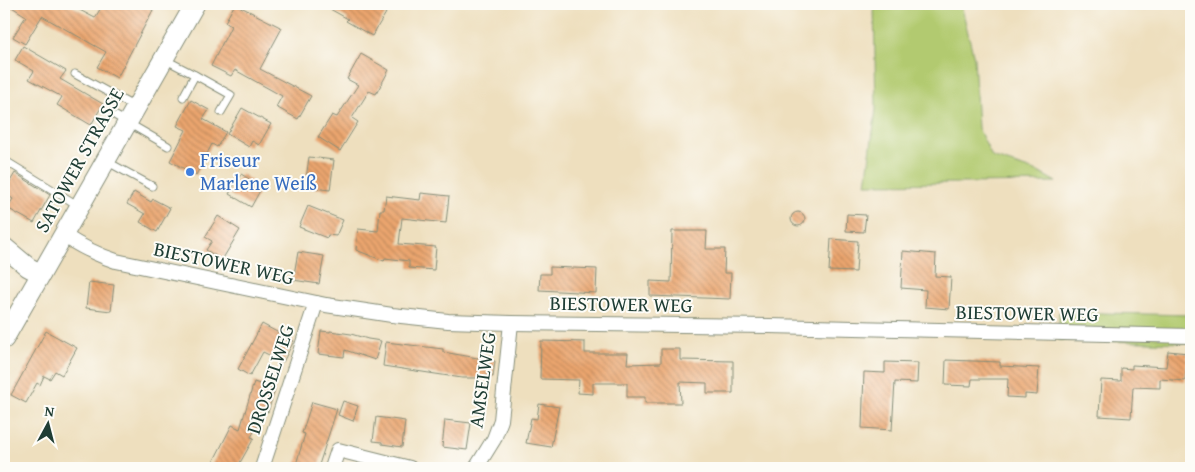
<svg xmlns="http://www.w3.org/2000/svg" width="1195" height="472" viewBox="0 0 1195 472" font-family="'Gentium Book Plus',serif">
<defs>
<pattern id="building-back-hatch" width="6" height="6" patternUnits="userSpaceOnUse" patternTransform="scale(1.25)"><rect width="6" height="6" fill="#eba56e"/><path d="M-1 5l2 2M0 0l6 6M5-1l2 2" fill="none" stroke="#be885b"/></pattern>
</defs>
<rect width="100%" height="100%" fill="#fdfcf7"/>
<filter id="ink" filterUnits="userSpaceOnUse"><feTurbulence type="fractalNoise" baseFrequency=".02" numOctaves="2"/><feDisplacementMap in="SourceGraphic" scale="10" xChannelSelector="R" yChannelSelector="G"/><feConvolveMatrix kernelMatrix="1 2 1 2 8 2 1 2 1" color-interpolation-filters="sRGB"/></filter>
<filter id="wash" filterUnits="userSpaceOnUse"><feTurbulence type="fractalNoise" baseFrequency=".0096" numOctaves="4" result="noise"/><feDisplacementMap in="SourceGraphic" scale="20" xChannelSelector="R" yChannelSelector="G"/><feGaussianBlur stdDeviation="1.12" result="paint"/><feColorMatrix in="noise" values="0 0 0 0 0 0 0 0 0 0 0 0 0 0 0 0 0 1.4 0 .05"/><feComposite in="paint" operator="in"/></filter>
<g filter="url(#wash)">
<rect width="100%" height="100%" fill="#eedfbe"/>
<!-- grass -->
<g fill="#b2ca6f" stroke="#688452">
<path d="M874,4H961L974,58L978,128L992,157L1038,172L1056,182L866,184L876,109Z"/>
<path d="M1059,312L1191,315V343L1059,340Z"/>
</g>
<g id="blocks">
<!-- building -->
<g fill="url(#building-back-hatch)">
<path d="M7,4H68L95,18L103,4H142L153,10L117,78L97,67L106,52L42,16L25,44L13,37L26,16Z"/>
<path d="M235,4L282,28L260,69L311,96L298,119L276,107L282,96L235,70L231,76L211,66L231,26L225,22Z"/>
<path d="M321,4H370L386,13L372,36L346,21L348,19Z"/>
<path d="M23,46L66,71L60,79L103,104L91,125L57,105L62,97L29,79L34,71L15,60Z"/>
<path d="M361,54L389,70L376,94L369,91L352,118L358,122L340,151L318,137L332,115L337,117L358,85L347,79Z"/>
<path d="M191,100L209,110L203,119L226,132L217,147L212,144L196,175L170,161L186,130L177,126Z"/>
<path d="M242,108L271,124L259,145L252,141L249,147L227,134Z"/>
<path d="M309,157L334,160L330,190L305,187Z"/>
<path d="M15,173L50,195L34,223L7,208L13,199L6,194L8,191L5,190Z"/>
<path d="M241,174L251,180L250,183L262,187L251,207L229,194Z"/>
<path d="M134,192L151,202L153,199L170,208L157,232L140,222L145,214L127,204Z"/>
<path d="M421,193L449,196L446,223L402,218L399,244L436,247L434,270L409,268V261L385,258L384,261L356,250L358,229L378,231L380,210H384L386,196L420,200Z"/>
<path d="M308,206L343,220L336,236L328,235L327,238L299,227Z"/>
<circle cx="798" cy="219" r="7"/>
<path d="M847,214L866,215L864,232L846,231Z"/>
<path d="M218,216L240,230L222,260L206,250L212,241L205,237Z"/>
<path d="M672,231H707L706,249H725L724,273H731L730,299L650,296V281L671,282Z"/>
<path d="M831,239L858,241L856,272L829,271Z"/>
<path d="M903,251L936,254L935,276L951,277L949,309L925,307L926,290L901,288Z"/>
<path d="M298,252L324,256L319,284L293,280Z"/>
<path d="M550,267L597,269L596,293L539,290L540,274H550Z"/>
<path d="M89,282L114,285L111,311L86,308Z"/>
<path d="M262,324L294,341L283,362L263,352L250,376L238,369Z"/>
<path d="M46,331L77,348L62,375L55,371L50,379L44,376L40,385L37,383L26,403L11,395Z"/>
<path d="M321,331L330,332V331L351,334L368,339L381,341L375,360L345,350L344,357L318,354Z"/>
<path d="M541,341L585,342V353H628L627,364L661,363V349H680V360L733,361V393H707V383L680,382L681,403H645V397H627V383H593V394L578,393L579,380L540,379Z"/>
<path d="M386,342L443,349V352L495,361L493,377L486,376V378H462L383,366Z"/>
<path d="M1168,351L1188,353L1185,381L1160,379V388L1133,387L1131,418L1099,416L1101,380L1121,381V368L1132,369V365L1166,367Z"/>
<path d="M946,360L1000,362V366L1039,368L1037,395L1025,394V398L1007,397L1008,379H972L971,386L945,385Z"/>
<path d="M885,362L918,363L917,383L895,382L892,430L862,428L864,372L885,373Z"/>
<path d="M254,382L275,389L268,412L266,411L251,437L254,438L237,468H210L232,425L240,429Z"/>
<path d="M343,401L358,406L353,421L338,415Z"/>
<path d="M312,402L337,409L318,468H295L305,434L302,433Z"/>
<path d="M539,404L559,407L551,447L526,443L531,418L537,419Z"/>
<path d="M376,417L405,421L402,447L382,444V442L373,441Z"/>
<path d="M445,420L471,423L467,450L442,447Z"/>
</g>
</g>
</g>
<g filter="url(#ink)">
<use href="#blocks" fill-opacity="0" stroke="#868e79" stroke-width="1"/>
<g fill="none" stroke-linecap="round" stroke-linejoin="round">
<defs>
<g id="lane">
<path d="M164,59L195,75"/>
<path d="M75,74L135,107"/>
<path d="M183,97L195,75L231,95L221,112"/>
<path d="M116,116L168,146"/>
<path d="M4,160L79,206"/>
<path d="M106,161L152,186"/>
</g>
<g id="street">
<path d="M63,235C80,246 97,255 116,261L326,305L392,315L448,321L511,323L769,326L1191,336"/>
<path d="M262,468L316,303"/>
<path d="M332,468L338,450L410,468"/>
<path d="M476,468L494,439L501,420L511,323"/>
</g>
<g id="secondary">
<path d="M4,247L28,267L41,274"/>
<path d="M4,339L195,4"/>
</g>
</defs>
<!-- lane casing -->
<use href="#lane" stroke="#868e79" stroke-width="9"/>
<!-- street casing -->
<use href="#street" stroke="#868e79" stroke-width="16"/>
<!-- secondary casing -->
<use href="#secondary" stroke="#868e79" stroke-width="21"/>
<!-- lane -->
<use href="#lane" stroke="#fff" stroke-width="7"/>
<!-- street -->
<use href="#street" stroke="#fff" stroke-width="14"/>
<!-- secondary -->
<use href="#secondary" stroke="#fff" stroke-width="19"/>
</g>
</g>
<!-- markers -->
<circle fill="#3f7fe0" stroke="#fdfcf7" stroke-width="2" cx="190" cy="172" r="5"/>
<g text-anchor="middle" stroke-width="4" stroke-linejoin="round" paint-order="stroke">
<!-- street labels -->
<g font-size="20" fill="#1f3d34" stroke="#fdfcf7">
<text transform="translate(79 160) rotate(-61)" y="7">SATOWER STRASSE</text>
<text transform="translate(224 263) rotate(12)" y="7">BIESTOWER WEG</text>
<text transform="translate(621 304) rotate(1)" y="7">BIESTOWER WEG</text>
<text transform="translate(1027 313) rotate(1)" y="7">BIESTOWER WEG</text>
<text transform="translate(270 379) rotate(-72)" y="7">DROSSELWEG</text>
<text transform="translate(482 380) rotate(-82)" y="7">AMSELWEG</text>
</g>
<!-- shop labels -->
<g font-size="20" fill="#366cbe" stroke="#fdfcf7" text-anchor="start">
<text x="200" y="167">Friseur<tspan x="200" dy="23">Marlene Weiß</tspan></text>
</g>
</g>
<!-- margin -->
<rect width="1195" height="472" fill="none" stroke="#fdfcf7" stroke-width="20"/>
<!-- north arrow -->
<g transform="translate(48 424) rotate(7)" stroke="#fdfcf7" stroke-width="4" paint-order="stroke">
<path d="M0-4L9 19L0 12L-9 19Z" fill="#1f3d34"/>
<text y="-8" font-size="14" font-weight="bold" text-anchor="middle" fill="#1f3d34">N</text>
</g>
</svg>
